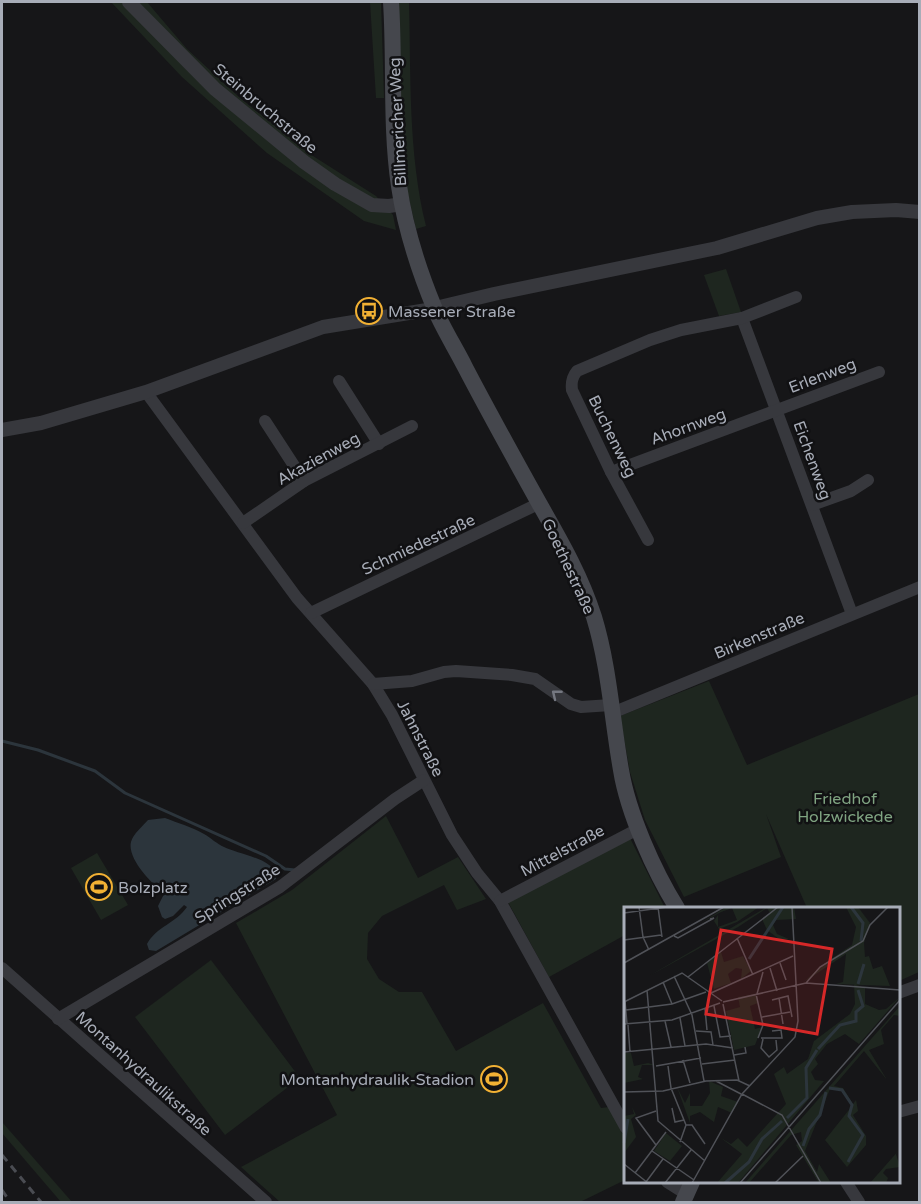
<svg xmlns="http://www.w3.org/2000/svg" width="921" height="1204" viewBox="0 0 921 1204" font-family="'Varela Round',sans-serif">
<rect width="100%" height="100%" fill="#161618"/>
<!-- green -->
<g fill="#1e261f">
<path d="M111,2H147L187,49L240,98L313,156L376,196L393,215L396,230L364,221L267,153L182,77Z"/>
<path d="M370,2H381L384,98H376Z"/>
<path d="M396,2H409C411,76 408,153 426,226L416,229L406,186L398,120Z"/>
<path d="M726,269L741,312L719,316L704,275Z"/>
<path d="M709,681L747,765L919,694V972L899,981L898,908H807L766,814L781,857L684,897L645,820L630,772L620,716Z"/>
<path d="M386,816L418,878L458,857L486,899L457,910L444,885L382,916L368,933L367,959L379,979L399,992H422L456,1051L543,1003L601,1108L609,1107L625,1138V1180L580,1202H280L241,1167L337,1115L236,923L292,890Z"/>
<path d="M630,838L665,908H626L625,935L549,977L508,902Z"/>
<path d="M97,853L128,905L101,920L71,868Z"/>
<path d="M211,960L300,1078L225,1135L135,1017Z"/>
<path d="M2,1122L72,1202H61L2,1133Z"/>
</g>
<!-- water -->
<path fill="#2c353c" d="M165,818C178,823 192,827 204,834C211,838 217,844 224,847C237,854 279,859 276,879L156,951L149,950L147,944C156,927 176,923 187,907L184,905L173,916L165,919L162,917L158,906L164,894V892C151,884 127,858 131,842C133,834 143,826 148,820Z"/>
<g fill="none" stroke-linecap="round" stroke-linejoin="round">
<!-- stream -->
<path stroke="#2c353c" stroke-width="3" d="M2,741L38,750L95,771L125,793L266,856L285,869L295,870"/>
<!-- minor -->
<g stroke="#37383d" stroke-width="12">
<path d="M742,318L852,614"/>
<path d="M339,381L379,444"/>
<path d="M146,392L297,598L373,684L392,715L452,835L477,873L500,901L626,1128"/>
<path d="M265,421L304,481"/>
<path d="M611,472L879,372"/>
<path d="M812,505L851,491L868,480"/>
<path d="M243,523L304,481L412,426"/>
<path d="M648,540L611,472L572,390C571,382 572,377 577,371L650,340L681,330L742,318L796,297"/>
<path d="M311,613L540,503"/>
<path d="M373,684L412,681L444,672L456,671L512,675L535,679L571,704L581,707L611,705"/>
<path d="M612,713L920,587"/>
<path d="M500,901L638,829"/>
<path d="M2,968L266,1202"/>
<path d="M898,993L920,985"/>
<path d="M58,1019L280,887L395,799L424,780"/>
<path d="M898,1112L920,1106"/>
<path d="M667,1182L686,1194"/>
<path d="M846,1182L859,1202"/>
</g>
<!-- tertiary -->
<g stroke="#37383d" stroke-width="14">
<path d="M129,2L215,89L304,162L335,184L372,205L389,206L402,204"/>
<path d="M2,430L41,423L146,392L323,327L427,310L494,294L717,248L817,218L852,212L896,210L920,212"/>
</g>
<!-- secondary -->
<g stroke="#45474d" stroke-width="16">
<path d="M391,2C395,63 390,125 399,186C405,227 418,268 434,307C442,327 455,347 465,367C489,413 514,458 539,503C560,540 581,576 594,617C609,666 612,719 621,770C628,813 654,871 677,908"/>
<path d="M683,1202L692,1182"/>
</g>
<!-- rail -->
<g stroke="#4a4c52" stroke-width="3" stroke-dasharray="8 6" stroke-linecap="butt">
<path d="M2,1155L41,1202"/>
<path d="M2,1190L10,1202"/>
</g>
</g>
<!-- one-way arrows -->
<defs><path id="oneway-chevron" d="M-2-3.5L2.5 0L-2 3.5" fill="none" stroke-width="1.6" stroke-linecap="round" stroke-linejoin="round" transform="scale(1.5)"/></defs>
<use stroke="#757881" href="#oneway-chevron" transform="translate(556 694) rotate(-141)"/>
<!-- icons -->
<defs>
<symbol id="bus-ring" viewBox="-11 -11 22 22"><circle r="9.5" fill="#111113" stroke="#f2b134" stroke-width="1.5"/><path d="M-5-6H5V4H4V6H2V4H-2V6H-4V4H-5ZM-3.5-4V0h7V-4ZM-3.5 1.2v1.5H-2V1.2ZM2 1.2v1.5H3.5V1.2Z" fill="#f2b134"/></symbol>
<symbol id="stadium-ring" viewBox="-11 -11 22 22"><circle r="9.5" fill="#111113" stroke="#f2b134" stroke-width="1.5"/><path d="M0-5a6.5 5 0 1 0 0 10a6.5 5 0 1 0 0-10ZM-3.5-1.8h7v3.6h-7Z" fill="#f2b134"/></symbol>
</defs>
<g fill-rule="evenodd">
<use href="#bus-ring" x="354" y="296" width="30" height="30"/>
<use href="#stadium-ring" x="84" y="872" width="30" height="30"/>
<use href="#stadium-ring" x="479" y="1064" width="30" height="30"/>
</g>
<g text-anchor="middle" stroke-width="5" stroke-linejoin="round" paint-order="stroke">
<!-- street labels -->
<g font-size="16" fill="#a8adb8" stroke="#111113">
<text transform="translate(266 108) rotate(40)" y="6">Steinbruchstraße</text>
<text transform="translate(397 122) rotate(-93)" y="6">Billmericher Weg</text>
<text transform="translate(822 375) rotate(-21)" y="6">Erlenweg</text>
<text transform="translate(688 426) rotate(-20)" y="6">Ahornweg</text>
<text transform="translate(613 436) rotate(64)" y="6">Buchenweg</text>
<text transform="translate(318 458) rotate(-29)" y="6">Akazienweg</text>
<text transform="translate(813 460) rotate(70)" y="6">Eichenweg</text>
<text transform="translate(418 544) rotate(-25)" y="6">Schmiedestraße</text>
<text transform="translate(569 566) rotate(65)" y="6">Goethestraße</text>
<text transform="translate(759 635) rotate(-23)" y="6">Birkenstraße</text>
<text transform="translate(421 738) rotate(63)" y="6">Jahnstraße</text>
<text transform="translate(562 850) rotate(-28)" y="6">Mittelstraße</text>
<text transform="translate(237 893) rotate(-32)" y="6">Springstraße</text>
<text transform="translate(144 1073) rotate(42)" y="6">Montanhydraulikstraße</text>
</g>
<!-- poi labels -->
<g font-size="16" fill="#a8adb8" stroke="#111113" text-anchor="start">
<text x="388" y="317">Massener Straße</text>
<text x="118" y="893">Bolzplatz</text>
<text x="474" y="1085" text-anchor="end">Montanhydraulik-Stadion</text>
</g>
<!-- park labels -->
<g font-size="16" fill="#7fa381" stroke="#111113">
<text x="845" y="804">Friedhof<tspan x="845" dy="18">Holzwickede</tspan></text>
</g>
</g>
<!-- overview -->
<g transform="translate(624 907)">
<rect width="276" height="276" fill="#161618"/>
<path d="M102,0H135L113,15L95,22L90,14L94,8V20L113,13L108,1L97,5L77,16ZM143,0H170L172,12L152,13L149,18L153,27L165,32H155L143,23L138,12L146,6L143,1L114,20L25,69ZM222,0H234L246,16L240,36L241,50L245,49L249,62L258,59L266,79L212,77L219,75L222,47L180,75L198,58L228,38L232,20ZM97,45L100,55L119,49L127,64L117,72L118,62L112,61L104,67L107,76L90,82L83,56ZM230,77L241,81V97L255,103L262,102L276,90L235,137L221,127L203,137L191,152L194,157L187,165L191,173L200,174L114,276H93L118,247L97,231L107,237L114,231L123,240L162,197L150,167L160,160L163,167L184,152L190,134L226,107L231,97ZM132,87L134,96L126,99L131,122L138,120L131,138L110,143L102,104L116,100L114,90ZM276,99V109L270,108L257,123L260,137L245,143L263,173L240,144L210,179L219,181L229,197L232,193L234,204L229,208L242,229V238L223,260L201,233L228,199L217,183L206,182L181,244L193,265L198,245L195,257L207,276H195L172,238L178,234L177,225L167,228L125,276H121ZM0,146H7L10,159L24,156L31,158H18L14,170L19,172L0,176ZM85,174L99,180L97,189L114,195L108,206L94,200L90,215L76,205L66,209V216L53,180L61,196L66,186V199H78L86,186ZM8,200L12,208L7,212L12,230L0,246V209L10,207ZM42,226L58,239L46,254L30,244ZM276,242L272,247L276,260L262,262L259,266L264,271L262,276H246Z" fill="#1e261f"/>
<path fill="none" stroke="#2c353c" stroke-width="3" d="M227,0L239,16L237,34M125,52L159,0M234,77L240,57M194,142L216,118L232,114V105L239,99L234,83M205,181L218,183L228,198L225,209L239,228L224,255M163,211L183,191L182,161L193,143M0,236L4,212M179,239L185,222L196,208L202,185M101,276L125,255L138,232L158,214"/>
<path fill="none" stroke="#505258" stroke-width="1.5" d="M15,0L19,30L25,43M34,0L38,30M0,6L43,0M50,29L54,31L90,11L86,12M113,31L129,68M0,33L37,28M0,56L100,0M156,56L162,73M146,61L153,84M50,69L68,108L80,174M64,70L154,0M39,75L48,97M182,76L196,60L239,34L246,18L264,0M23,83L34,214L81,254M87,86L169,49M132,87L139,118L134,131M133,87L139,65M155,91L159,117M148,93L164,89L168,110M1,94L3,117M0,95L58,66L98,94M99,95L182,76L276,83M99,97L115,174M90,99L96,130L107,129M81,102L83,123M2,103L48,97L82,85M138,110L166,105M56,111L61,139M41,114L47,140M0,117L48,113L96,96M4,118L6,145M72,124L87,125L89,138M137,131H158L157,123L148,124M139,132L137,141L145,150L153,143L152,133M0,145L82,137L109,141M110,148L122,146L121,140M59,153L66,176M78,157L111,153M32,159L77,151M44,159L47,181L62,218L56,235M92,174L117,187M0,185L39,184L82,174L113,173L126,179M118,187L158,208L197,276M48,201L51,215L60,213M62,218H68L81,237M32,238L12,211L32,204M28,244L70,273M0,257L24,276M11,266L42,225M22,275L39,252M41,276L67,243M68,276L118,187L171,130L174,114L168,0M116,276L276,93M151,276L179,249"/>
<path fill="#d62828" fill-opacity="0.15" stroke="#d62828" stroke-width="3" d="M97,23L208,42L193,127L82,107Z"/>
<rect width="276" height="276" fill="none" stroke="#a8adb8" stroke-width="3"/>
</g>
<!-- border -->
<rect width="921" height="1204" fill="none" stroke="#a8adb8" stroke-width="6"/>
</svg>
